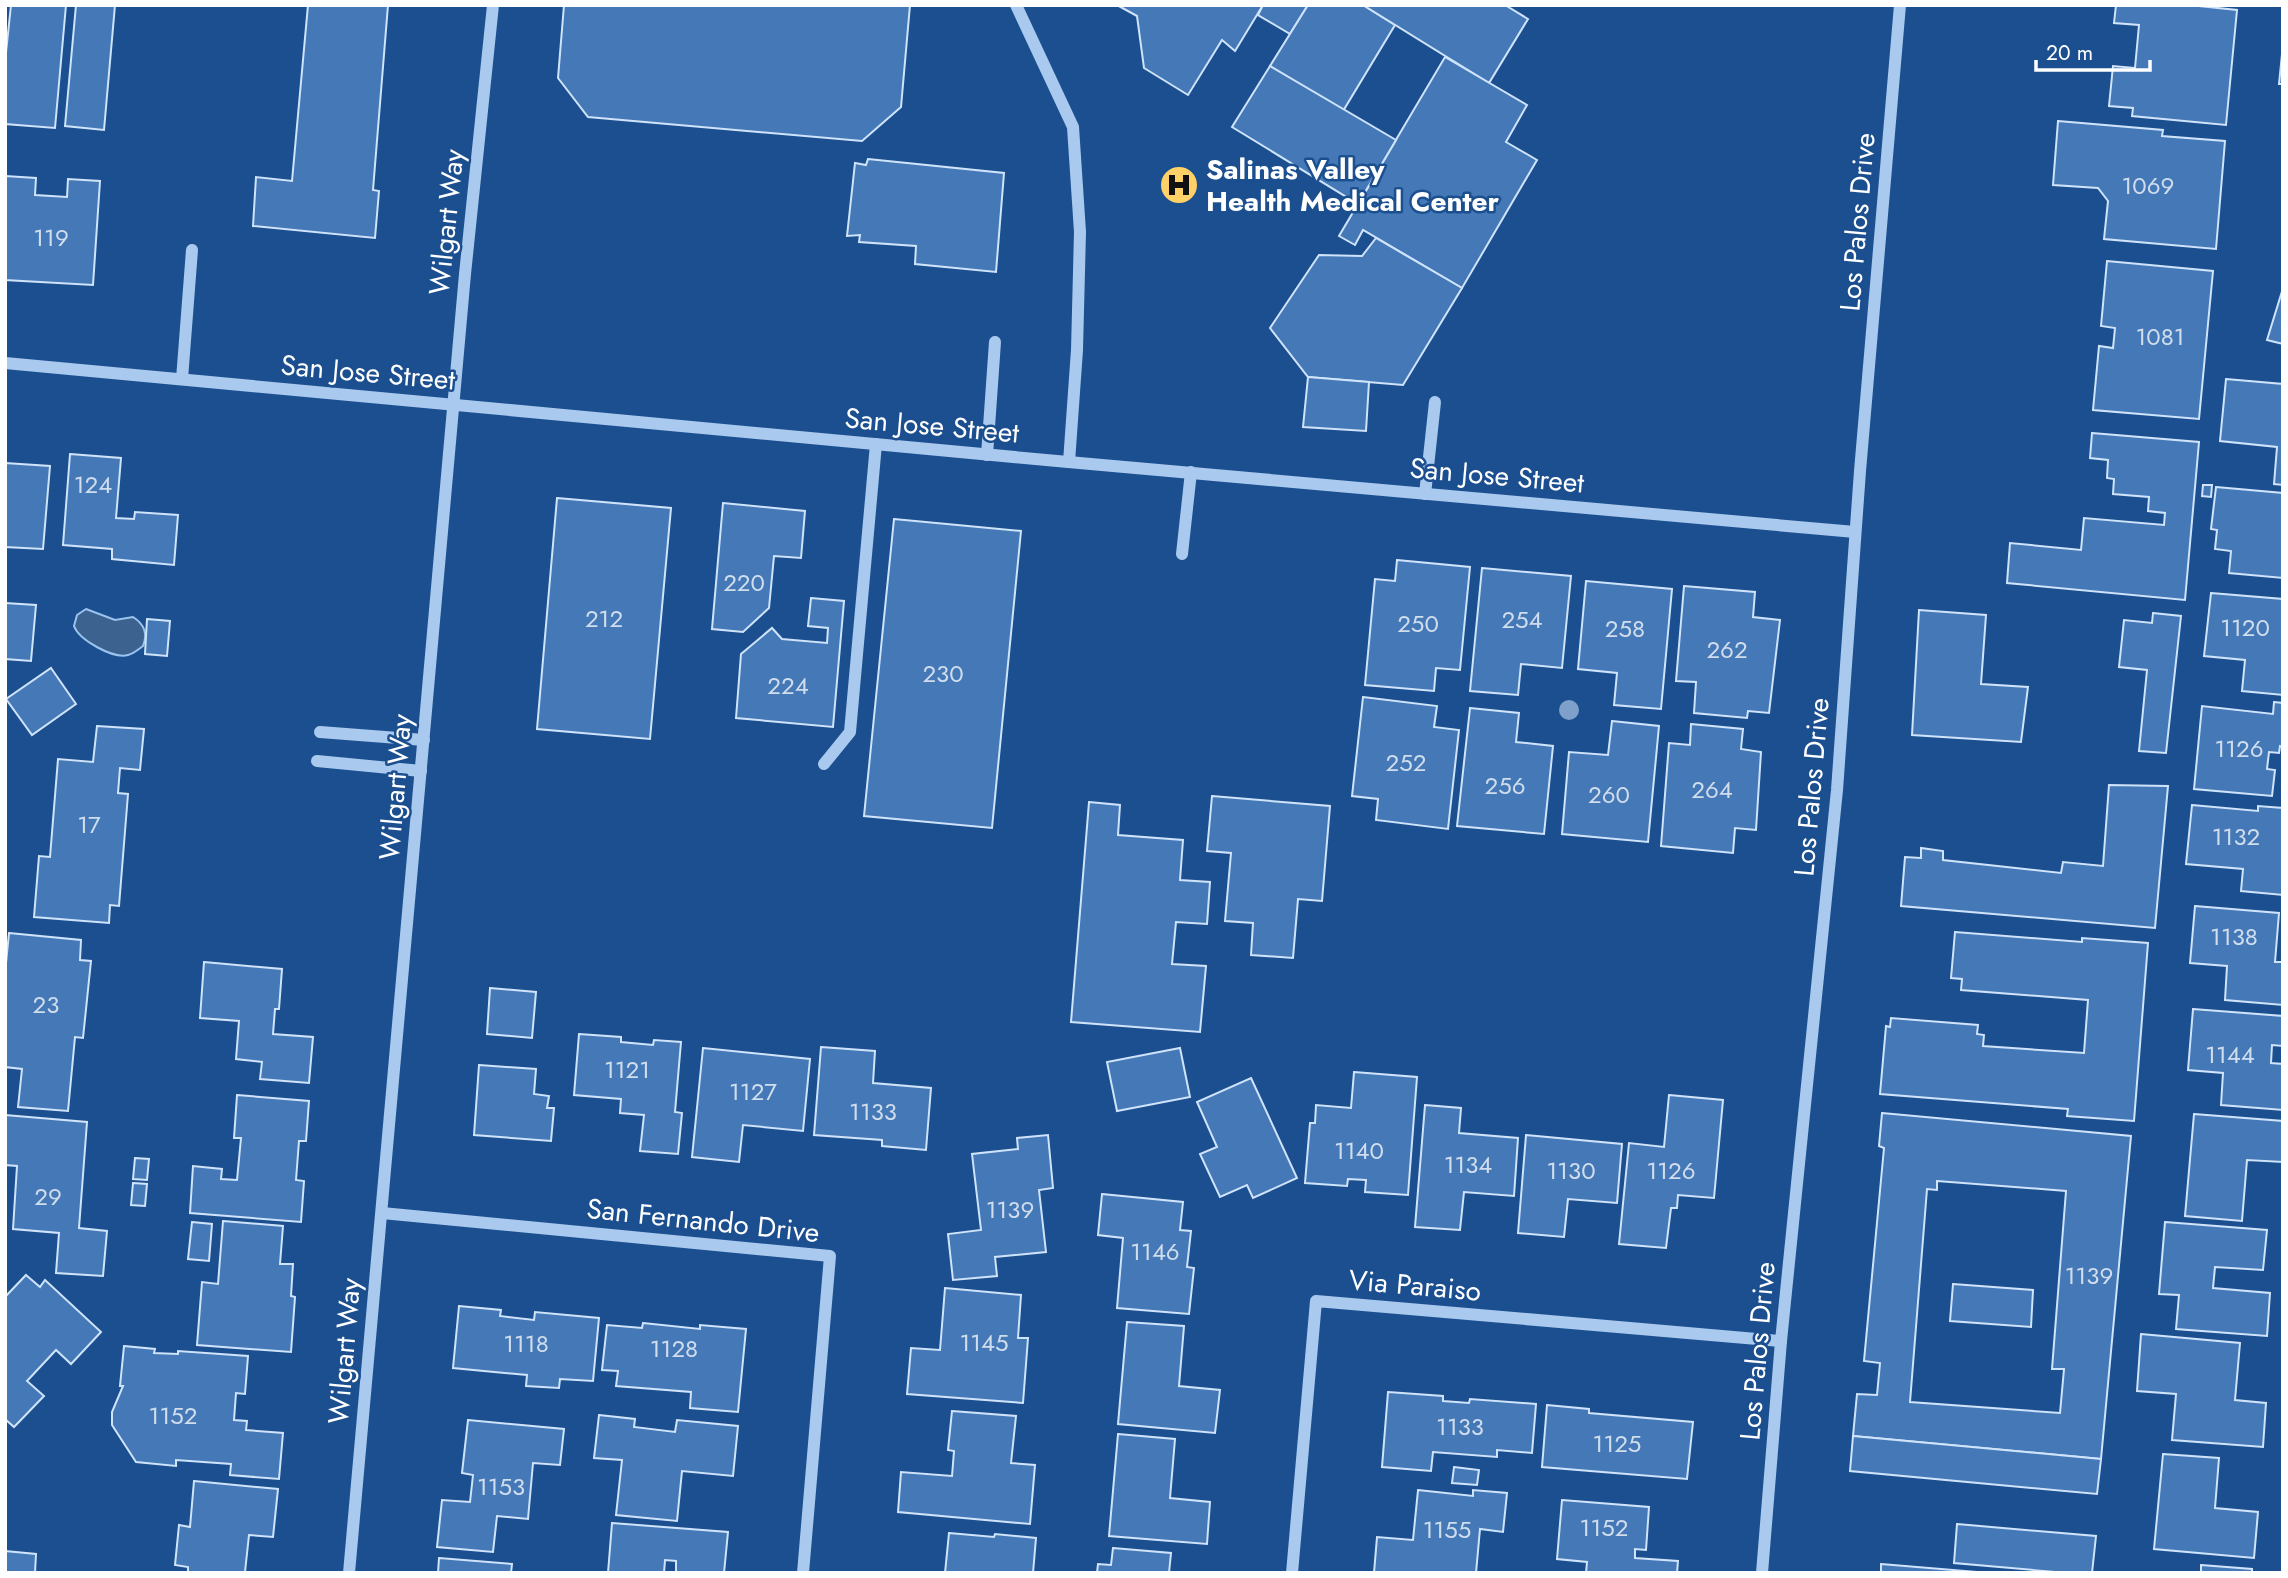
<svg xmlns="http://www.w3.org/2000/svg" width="2288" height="1578" viewBox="0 0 2288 1578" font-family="Jost,sans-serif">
<rect width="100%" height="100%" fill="#1b4f8f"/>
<!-- water -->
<path fill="#3c6290" stroke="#9cc4f0" stroke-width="2" d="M86,609L115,620L133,617C144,624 148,634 143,646C139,649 133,654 128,655C113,659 79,640 74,626L77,615Z"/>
<!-- building -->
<g fill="#4478b7" stroke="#cfe3fa" stroke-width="2" fill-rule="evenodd">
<path d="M11,5H66L55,128L5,124V62Z"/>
<path d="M76,5H115L104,130L65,126Z"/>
<path d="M308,5H388L373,190L379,191L375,238L253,226L256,177L292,181Z"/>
<path d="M564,5H910L901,107L862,141L588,117L558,78Z"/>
<path d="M1117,5H1263L1235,51L1222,40L1188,95L1144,68L1137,16Z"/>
<path d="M1263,5H1308L1290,34L1258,15Z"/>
<path d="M1308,5H1363L1395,25L1343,111L1270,66Z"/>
<path d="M1363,5H1505L1528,19L1489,83Z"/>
<path d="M2116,5H2189L2237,10L2226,125L2132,116L2133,108L2109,106L2113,66L2135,68L2139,25L2114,23Z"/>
<path d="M2283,44V84H2279Z"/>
<path d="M1445,57L1527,105L1506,142L1537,160L1462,288L1363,230L1355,245L1339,236Z"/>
<path d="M1270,66L1396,140L1358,204L1232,127Z"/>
<path d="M2058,121L2163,130L2162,136L2225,141L2216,249L2104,239L2108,201L2098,188L2053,185Z"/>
<path d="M868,159L1004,173L996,272L915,264L916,246L859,242L860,235L847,236L855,163L866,165Z"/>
<path d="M5,176L36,178L35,195L67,197L68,179L100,181L93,285L5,280Z"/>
<path d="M1376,238L1462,288L1403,385L1308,377L1270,328L1319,255L1362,256Z"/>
<path d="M2107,261L2213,271L2199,419L2093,410L2099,346L2113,348L2115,328L2101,326Z"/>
<path d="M2283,288V344L2267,340Z"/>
<path d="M1308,377L1369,382L1366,431L1303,427Z"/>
<path d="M2226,379L2283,384V485L2274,484L2277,447L2220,441Z"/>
<path d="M2092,433L2199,442L2185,600L2007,583L2010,543L2081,550L2084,518L2164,525L2165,513L2148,511L2149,497L2113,494L2114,479L2107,478L2108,460L2090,458Z"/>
<path d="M70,454L121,458L116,518L134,519L135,512L178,515L174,565L112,559V549L63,545Z"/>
<path d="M5,463L50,466L43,549L5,547Z"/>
<path d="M2203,485H2212L2211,497L2202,496Z"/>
<path d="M2216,487L2283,493V578L2229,573L2231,551L2215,549L2217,530L2211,529Z"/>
<path d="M557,498L671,508L650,739L537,729Z"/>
<path d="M723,503L805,511L801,558L774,556L769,608L743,632L712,629Z"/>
<path d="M894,519L1021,531L992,828L864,816Z"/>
<path d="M1397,560L1470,567L1460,670L1436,668L1434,691L1365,685L1375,579L1395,581Z"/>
<path d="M1482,568L1571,576L1562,668L1521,664L1518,695L1470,691Z"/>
<path d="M1586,581L1672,589L1661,709L1614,705L1617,673L1578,669Z"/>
<path d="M1684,586L1755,592L1753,617L1780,620L1769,713L1748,711L1747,718L1694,713L1696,682L1676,681Z"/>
<path d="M2211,593L2283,599V695L2242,691L2245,660L2204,656Z"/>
<path d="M811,598L844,601L833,727L736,718L741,654L772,628L782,639L827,643L828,628L808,626Z"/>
<path d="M5,603L36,605L31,661L5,659Z"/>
<path d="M1919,610L1986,615L1981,684L2028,687L2021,742L1912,735Z"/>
<path d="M2153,613L2181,616L2166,753L2139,751L2147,670L2119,667L2124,620L2152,623Z"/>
<path d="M147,619L170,621L167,656L145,654Z"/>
<path d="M51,668L76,704L32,735L6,699Z"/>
<path d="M1363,697L1437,706L1434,727L1459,730L1448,829L1376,820L1378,799L1352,796Z"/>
<path d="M2274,702L2283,703V747L2280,746L2279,753L2269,752L2267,769L2275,770L2272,796L2194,789L2202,706L2273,714Z"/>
<path d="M1470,708L1519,713L1516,742L1553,746L1544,834L1457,826Z"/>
<path d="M1612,721L1659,726L1648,842L1562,834L1569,752L1608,755Z"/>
<path d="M1691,724L1743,729L1741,749L1761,752L1756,830L1735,828L1733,853L1661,846L1669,743L1690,745Z"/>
<path d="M97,726L144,729L140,770L120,768L118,793L128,794L119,906L110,905L109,923L34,917L39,856L50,857L58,759L93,762Z"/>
<path d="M2109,785L2168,786L2155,928L1901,906L1905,857L1921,858V848L1943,851V860L2061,873L2063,862L2103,866Z"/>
<path d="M1212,796L1330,806L1322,901L1298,899L1293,958L1251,955L1253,923L1225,921L1231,853L1207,851Z"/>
<path d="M1089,802L1120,805L1118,835L1183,840L1180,880L1210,882L1207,924L1176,922L1172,964L1206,966L1200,1032L1071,1022Z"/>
<path d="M2192,805L2258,811V806L2283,808V895L2241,891L2243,869L2186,864Z"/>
<path d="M2195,906L2279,913L2275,962H2283V1005L2225,1000L2227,966L2190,963Z"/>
<path d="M1955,932L2082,942V938L2148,943L2134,1121L2067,1116L2068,1109L1880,1094L1886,1026L1890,1027L1891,1018L1978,1025L1977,1034L1984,1035L1983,1046L2084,1053L2088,1000L1961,990L1962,979L1951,978Z"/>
<path d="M9,933L81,940L80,960L91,961L83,1038L75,1037L68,1111L18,1107L22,1069L5,1067V973Z"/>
<path d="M204,962L282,969L279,1009H275L273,1034L313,1037L309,1083L260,1079L262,1062L236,1059L239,1021L200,1018Z"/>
<path d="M490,988L536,992L532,1038L487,1034Z"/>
<path d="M2193,1009L2283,1016V1046L2272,1045L2271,1063L2283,1064V1110L2221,1105L2223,1073L2188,1070Z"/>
<path d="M579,1034L621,1037V1042L653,1045L654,1040L681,1042L675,1112L682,1113L678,1154L640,1151L644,1115L620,1113L621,1099L574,1095Z"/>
<path d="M821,1047L875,1051L873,1083L931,1088L926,1150L882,1146V1140L814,1135Z"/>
<path d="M703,1048L810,1059L803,1131L743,1125L739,1162L692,1157Z"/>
<path d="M1180,1048L1190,1097L1117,1111L1107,1062Z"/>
<path d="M479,1065L536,1069L534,1094L549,1096L547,1108H554L551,1141L474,1135Z"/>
<path d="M1354,1072L1417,1077L1408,1195L1365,1192L1366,1180L1348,1179L1347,1186L1305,1183L1310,1123H1315L1316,1105L1351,1108Z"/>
<path d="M1251,1078L1297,1178L1253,1198L1247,1185L1220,1197L1200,1154L1217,1147L1197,1102Z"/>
<path d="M237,1095L309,1101L306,1141H299L296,1180L304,1181L301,1222L190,1213L193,1166L222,1169L221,1179L237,1180L241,1138H234Z"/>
<path d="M1669,1095L1723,1100L1714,1198L1678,1195L1677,1208H1671L1666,1248L1619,1244L1629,1143L1664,1147Z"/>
<path d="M1425,1105L1461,1108L1459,1133L1518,1138L1514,1196L1464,1192L1460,1230L1415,1227Z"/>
<path d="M1882,1113L2131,1136L2101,1459L1853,1436L1857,1394L1877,1395L1880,1363L1864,1361L1884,1148L1879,1146ZM1937,1181L2066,1191L2052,1369H2064L2060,1413L1910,1402L1927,1189L1937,1190Z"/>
<path d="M2194,1114L2283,1121V1162L2247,1160L2242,1221L2185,1216Z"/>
<path d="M5,1115L87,1122L79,1228L107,1231L103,1276L56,1273L59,1233L13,1229L17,1166L5,1165Z"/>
<path d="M1048,1135L1053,1188L1039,1190L1046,1252L995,1257L997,1276L953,1280L948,1234L981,1230L972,1154L1018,1149L1017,1138Z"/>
<path d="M1526,1135L1622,1144L1617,1203L1568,1199L1564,1237L1518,1233Z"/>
<path d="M135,1158L149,1159L147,1180L133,1179Z"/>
<path d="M133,1183L147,1184L145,1206L131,1205Z"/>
<path d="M1102,1194L1183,1202L1180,1230L1191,1231L1187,1267L1194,1268L1189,1314L1117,1308L1123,1238L1098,1235Z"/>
<path d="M223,1221L283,1226L280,1264H293L291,1296L295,1297L291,1352L197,1345L202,1282L218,1284Z"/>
<path d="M192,1222L212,1224L209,1261L188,1259Z"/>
<path d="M2165,1222L2267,1230L2263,1270L2215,1267L2213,1288L2270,1293L2267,1336L2176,1329L2179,1295L2159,1294Z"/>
<path d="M26,1275L40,1287L45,1280L101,1332L71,1364L56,1350L27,1381L44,1396L14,1427L5,1419V1297Z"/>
<path d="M1953,1284L2033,1290L2031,1327L1950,1321Z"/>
<path d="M945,1288L1021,1295L1018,1338H1028L1023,1403L907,1394L911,1348L940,1350Z"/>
<path d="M459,1306L501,1310L500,1316L534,1320L535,1312L599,1318L593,1381L560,1379L559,1388L526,1386L527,1375L453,1368Z"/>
<path d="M1127,1322L1184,1326L1179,1386L1220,1390L1215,1433L1118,1424Z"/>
<path d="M643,1323L700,1329V1325L746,1329L738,1412L690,1408L691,1392L616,1386L618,1371L602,1370L607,1325L642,1328Z"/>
<path d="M2141,1334L2240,1343L2235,1400L2266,1403L2263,1447L2172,1440L2176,1394L2137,1391Z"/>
<path d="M124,1346L155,1349L154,1353L178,1354V1351L248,1356L245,1394L236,1393L234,1420L247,1421L246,1430L283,1433L279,1479L230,1475L231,1464L176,1460V1466L136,1462L112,1425V1412L123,1386H120Z"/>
<path d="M1388,1392L1443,1396V1401L1469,1403L1470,1399L1536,1404L1532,1453L1497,1450V1457L1433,1452L1431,1471L1382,1467Z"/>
<path d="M1547,1405L1589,1409V1413L1693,1422L1687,1479L1542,1467Z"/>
<path d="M952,1411L1016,1416L1011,1463L1035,1465L1030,1524L898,1512L901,1472L952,1476L954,1451L948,1450Z"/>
<path d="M599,1415L635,1419L634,1427L675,1432L677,1420L738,1426L733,1476L682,1471L677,1521L616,1515L622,1460L594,1458Z"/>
<path d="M468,1420L564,1429L560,1465L533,1463L528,1519L497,1516L493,1552L437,1547L442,1500L470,1502L473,1475L462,1473Z"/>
<path d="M1118,1434L1175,1439L1170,1498L1210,1502L1207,1544L1109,1536Z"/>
<path d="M1853,1436L2101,1459L2097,1494L1850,1471Z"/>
<path d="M2163,1454L2219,1458L2215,1508L2258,1512L2254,1558L2154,1549Z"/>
<path d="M1454,1467L1479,1470L1477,1485L1452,1483Z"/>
<path d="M194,1481L278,1489L273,1537L249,1535L245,1572L188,1573V1567L175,1565L179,1525L190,1527Z"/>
<path d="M1418,1490L1473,1496V1490L1507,1493L1503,1532L1480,1529L1476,1573H1374L1377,1537L1413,1540Z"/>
<path d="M1562,1500L1649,1507L1646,1550L1635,1549V1558L1678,1561L1677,1573H1586L1587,1562L1557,1559Z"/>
<path d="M612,1523L728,1532L724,1573H676V1561L665,1560L664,1573H608Z"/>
<path d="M1957,1524L2096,1536L2092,1573H2067L1954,1563Z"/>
<path d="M949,1533L994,1537L995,1534L1036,1538L1033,1573H945Z"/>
<path d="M1113,1548L1171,1553L1169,1573H1097L1098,1564L1111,1565Z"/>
<path d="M5,1551L36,1554L35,1573H5Z"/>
<path d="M439,1558L512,1564L511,1573H438Z"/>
<path d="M1881,1564L1977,1572L1881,1573Z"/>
<path d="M2201,1565L2252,1569V1573H2201Z"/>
</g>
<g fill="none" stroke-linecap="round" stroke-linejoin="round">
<!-- minor -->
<g stroke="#a9c9ee" stroke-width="12">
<path d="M1016,5L1073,127L1080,232L1077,350L1069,462"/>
<path d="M5,363L1057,461L1855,532"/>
<path d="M182,379L192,250"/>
<path d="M987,455L995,342"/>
<path d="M1425,494L1435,402"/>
<path d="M1182,554L1191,472"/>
<path d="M320,732L424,740"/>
<path d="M317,761L421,771"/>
<path d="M824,764L850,732L876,444"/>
<path d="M382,1213L830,1256L803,1573"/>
<path d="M349,1573L465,274L493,5"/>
<path d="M1292,1573L1316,1301L1781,1341"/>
<path d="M1762,1573L1781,1341L1837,790L1860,471L1900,5"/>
</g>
</g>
<!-- trees -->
<circle fill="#7ea0ca" cx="1569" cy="710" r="10"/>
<!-- icons -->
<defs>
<symbol id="hospital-disc" viewBox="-11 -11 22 22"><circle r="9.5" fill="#ffd166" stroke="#1b4f8f"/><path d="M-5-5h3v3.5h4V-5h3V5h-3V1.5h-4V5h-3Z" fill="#111"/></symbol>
</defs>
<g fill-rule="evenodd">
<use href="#hospital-disc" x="1157" y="163" width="44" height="44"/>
</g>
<g text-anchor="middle" stroke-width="5" stroke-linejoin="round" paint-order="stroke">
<!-- number labels -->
<g font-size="24" fill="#d0dded">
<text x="2148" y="194">1069</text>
<text x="51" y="246">119</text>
<text x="2160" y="345">1081</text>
<text x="93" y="493">124</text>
<text x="744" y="591">220</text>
<text x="604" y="627">212</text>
<text x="1522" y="628">254</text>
<text x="1418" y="632">250</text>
<text x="2245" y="636">1120</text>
<text x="1625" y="637">258</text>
<text x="1727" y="658">262</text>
<text x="943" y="682">230</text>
<text x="788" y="694">224</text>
<text x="2239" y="757">1126</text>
<text x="1406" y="771">252</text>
<text x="1505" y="794">256</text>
<text x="1712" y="798">264</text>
<text x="1609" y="803">260</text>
<text x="89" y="833">17</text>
<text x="2236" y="845">1132</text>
<text x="2234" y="945">1138</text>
<text x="46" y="1013">23</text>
<text x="2230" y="1063">1144</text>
<text x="627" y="1078">1121</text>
<text x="753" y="1100">1127</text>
<text x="873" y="1120">1133</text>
<text x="1359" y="1159">1140</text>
<text x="1468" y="1173">1134</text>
<text x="1571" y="1179">1130</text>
<text x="1671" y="1179">1126</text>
<text x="48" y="1205">29</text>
<text x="1010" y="1218">1139</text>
<text x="1155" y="1260">1146</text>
<text x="2089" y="1284">1139</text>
<text x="984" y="1351">1145</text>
<text x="526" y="1352">1118</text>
<text x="674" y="1357">1128</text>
<text x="173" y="1424">1152</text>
<text x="1460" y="1435">1133</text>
<text x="1617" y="1452">1125</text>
<text x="501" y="1495">1153</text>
<text x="1604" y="1536">1152</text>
<text x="1447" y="1538">1155</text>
</g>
<!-- poi labels -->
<g font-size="28" font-weight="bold" fill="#fff" stroke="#1b4f8f" text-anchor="start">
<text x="1206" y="179">Salinas Valley<tspan x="1206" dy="32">Health Medical Center</tspan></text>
</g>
<!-- street labels -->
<g font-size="28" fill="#fff" stroke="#1b4f8f">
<text transform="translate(446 222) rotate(-84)" y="10">Wilgart Way</text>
<text transform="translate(1857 222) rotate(-85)" y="10">Los Palos Drive</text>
<text transform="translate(368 372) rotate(5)" y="10">San Jose Street</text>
<text transform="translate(932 425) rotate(5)" y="10">San Jose Street</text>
<text transform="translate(1497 475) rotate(5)" y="10">San Jose Street</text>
<text transform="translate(395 787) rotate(-85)" y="10">Wilgart Way</text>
<text transform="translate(1811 787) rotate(-85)" y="10">Los Palos Drive</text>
<text transform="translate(703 1220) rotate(6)" y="10">San Fernando Drive</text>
<text transform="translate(1415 1285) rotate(5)" y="10">Via Paraiso</text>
<text transform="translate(344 1351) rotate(-85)" y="10">Wilgart Way</text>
<text transform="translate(1757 1351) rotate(-85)" y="10">Los Palos Drive</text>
</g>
</g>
<!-- border -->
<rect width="2288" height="1578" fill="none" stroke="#ffffff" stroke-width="14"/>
<!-- scale -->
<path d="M2036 60v10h114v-10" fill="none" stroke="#ffffff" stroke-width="3.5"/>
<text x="2046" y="60" font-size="21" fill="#ffffff" stroke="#1b4f8f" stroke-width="5" paint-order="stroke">20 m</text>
</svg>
